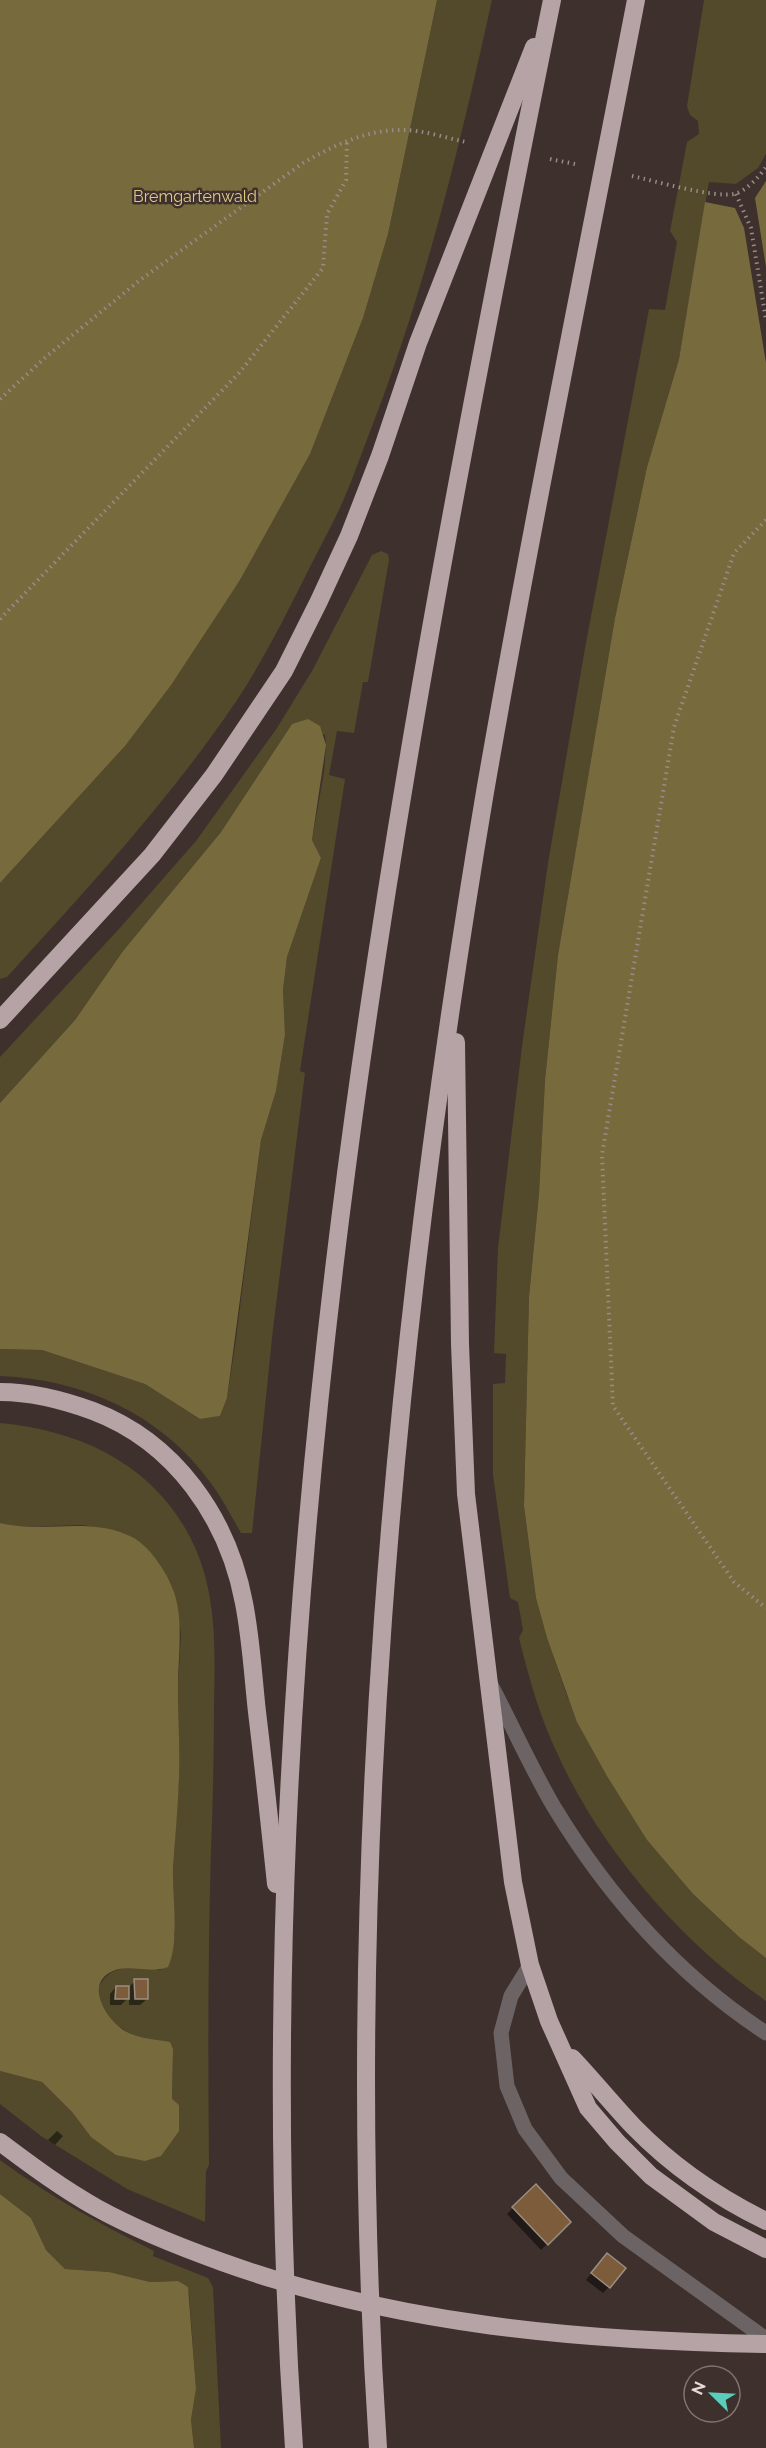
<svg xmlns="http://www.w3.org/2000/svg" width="766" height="2448" viewBox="0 0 766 2448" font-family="Raleway,sans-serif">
<rect width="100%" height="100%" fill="#3e302c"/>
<!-- green -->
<g fill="#524a2a">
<path d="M437,0H492C460,146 425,290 371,429C360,457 351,485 338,512C327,535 314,558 303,581C282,623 261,664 235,703C168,802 87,889 7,977L0,979V883L125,746L240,580L310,454L363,318L388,234Z"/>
<path d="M704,0H766V154L758,168L736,184L709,182L679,359L647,467L615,618L558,955L545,1080L539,1194L529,1297L524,1506L536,1598L547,1638L568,1698L647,1840L693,1894L739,1937L766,1958V2001C681,1942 601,1850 558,1755C540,1718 529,1678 519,1638L523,1630L518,1602L510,1598L493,1475V1384L505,1383L506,1354L494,1353L498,1248L522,1046L548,863L585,648L649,309L665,310L677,242L670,231L687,142L699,134L698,121L690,115L687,106Z"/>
<path d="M381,551L388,554L389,560L368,682H363L354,733L337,731L329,775L345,779L300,1071L305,1073L273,1329L252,1533H241C231,1516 222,1498 210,1482C161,1414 82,1379 0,1376V1349L42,1350L145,1384L200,1419L220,1416L227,1398L236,1339L261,1140L276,1091L285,1035L283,990L287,957L321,858L312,840L324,772L326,745L325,735L292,724L221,832L123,951L75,1020L0,1103V1057L119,929L196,841L277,728L312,671L372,555Z"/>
<path d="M0,1423C86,1431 162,1469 197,1552C217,1601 215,1653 214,1704C214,1752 213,1800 211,1849C208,1954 208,2060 209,2165L206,2171L205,2222L127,2189L41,2136L0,2104V2071L42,2082L72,2112L91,2137L172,2099L173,2049C161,2039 158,2042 144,2038C125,2034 111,2022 102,2005C98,1998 97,1990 101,1983C113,1962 141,1968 161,1970L175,1936L173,1909V1868L179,1776L178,1685L181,1634L174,1593L159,1563L134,1539L105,1529L82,1525L15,1527L0,1523Z"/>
<path d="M0,2160C49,2196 100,2224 154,2251L153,2256L208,2278L213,2287L221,2448H194L191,2420L196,2389L189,2294L178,2281L150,2282L109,2272L65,2269L46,2250L31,2218L0,2194Z"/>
</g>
<!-- forest -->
<g fill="#776b3e">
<path d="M0,0H437L388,234L363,318L310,454L240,580L171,685L125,746L0,883Z"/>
<path d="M766,181V267L755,198Z"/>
<path d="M705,202L735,208L744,228L766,363V1958L739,1937L693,1894L647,1840L607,1776L577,1722L547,1638L536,1598L524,1506L529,1297L539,1194L545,1080L558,955L615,618L647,467L679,359Z"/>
<path d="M308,719L320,726L326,745L312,840L321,858L287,957L283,990L285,1035L276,1091L261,1140L227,1398L220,1416L200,1419L145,1384L42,1350L0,1349V1103L75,1020L123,951L221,832L292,724Z"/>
<path d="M0,1523C44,1534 92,1515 134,1538C152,1549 167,1573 174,1592C184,1623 178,1655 178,1687C178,1717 180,1747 179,1777C178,1808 175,1838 173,1868C172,1899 180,1940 168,1967C151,1974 131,1964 113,1971C83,1984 107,2020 125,2031C139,2039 154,2039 170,2042L173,2049L172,2099L179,2105V2131L161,2156L145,2161L116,2155L91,2137L72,2112L42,2082L0,2071Z"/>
<path d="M0,2194L31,2218L46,2250L65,2269L109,2272L150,2282L178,2281L188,2287L196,2389L191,2420L194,2448H0Z"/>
</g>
<!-- shadow -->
<g fill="#0007">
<path d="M135,1981L147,1999L140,2005H129V1997L121,2005H110V1994L116,1987L128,1988Z"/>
<path d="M57,2131L63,2136L55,2145L48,2140Z"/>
<path d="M535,2186L569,2222L541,2250L507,2214Z"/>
<path d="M601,2261L609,2287L603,2293L586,2280Z"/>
</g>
<!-- building -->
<g fill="#7d5c3b" stroke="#9a8e83" stroke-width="1.5">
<path d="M134,1979H148V1999H135Z"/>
<path d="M116,1986H129V1999H115Z"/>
<path d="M536,2184L571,2222L548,2245L512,2207Z"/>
<path d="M607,2253L626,2268L610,2288L591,2273Z"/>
</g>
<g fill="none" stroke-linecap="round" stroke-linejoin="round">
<!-- path -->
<g stroke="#978c89" stroke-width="4" stroke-dasharray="1.5 4.5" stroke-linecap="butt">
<path d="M550,159L575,164"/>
<path d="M632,176C655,181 714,198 734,194C745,192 760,176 766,167"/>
<path d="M736,194L751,228L766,320"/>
<path d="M0,399L47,356L140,280L303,163C333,146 367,129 403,130C423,130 446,138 466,142"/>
<path d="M766,520L734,553L674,727L602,1155L613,1406L734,1582L766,1608"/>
<path d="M0,619L239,373L323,268L327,214L346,180L347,141"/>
</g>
<!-- service -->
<g stroke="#6b6364" stroke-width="15">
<path d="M491,1685C512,1725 531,1768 554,1807C608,1896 679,1976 766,2033"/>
<path d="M530,1965L511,1996L501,2033L507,2086L525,2129L561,2178L623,2236L766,2339"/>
</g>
<!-- motorway -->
<g stroke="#b6a3a6" stroke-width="18">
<path d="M0,1020L152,855L214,775L284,671L319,601L349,536L380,456L418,343L534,47"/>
<path d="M456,1042L460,1344L466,1494L513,1882L530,1965L549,2021L588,2108L617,2142L651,2176L714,2222L766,2249"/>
<path d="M0,1392C32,1392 63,1400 93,1411C175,1442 228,1518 244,1603C251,1639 253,1675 257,1712C264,1769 270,1827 276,1884"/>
<path d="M572,2058C593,2080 613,2105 634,2127C672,2166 717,2197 766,2221"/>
<path d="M0,2142C32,2166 63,2189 97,2208C137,2230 180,2247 222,2262C397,2325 582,2341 766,2344"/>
<path d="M294,2448C237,1623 389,805 552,0"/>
<path d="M378,2448C341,1894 393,1339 485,792C531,527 585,264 636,0"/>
</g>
</g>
<g text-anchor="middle" stroke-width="5" stroke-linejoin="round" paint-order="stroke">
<!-- park labels -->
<g font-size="16" fill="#dfcb83" stroke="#3e302c">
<text x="195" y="202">Bremgartenwald</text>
</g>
</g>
<!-- north arrow -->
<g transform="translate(712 2394) rotate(294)"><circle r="28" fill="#3e302c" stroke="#807471" stroke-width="1.5"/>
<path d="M0-4.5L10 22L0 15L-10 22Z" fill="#5bcebb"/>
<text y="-9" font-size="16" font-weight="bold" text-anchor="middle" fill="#e4dbd8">N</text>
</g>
</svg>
